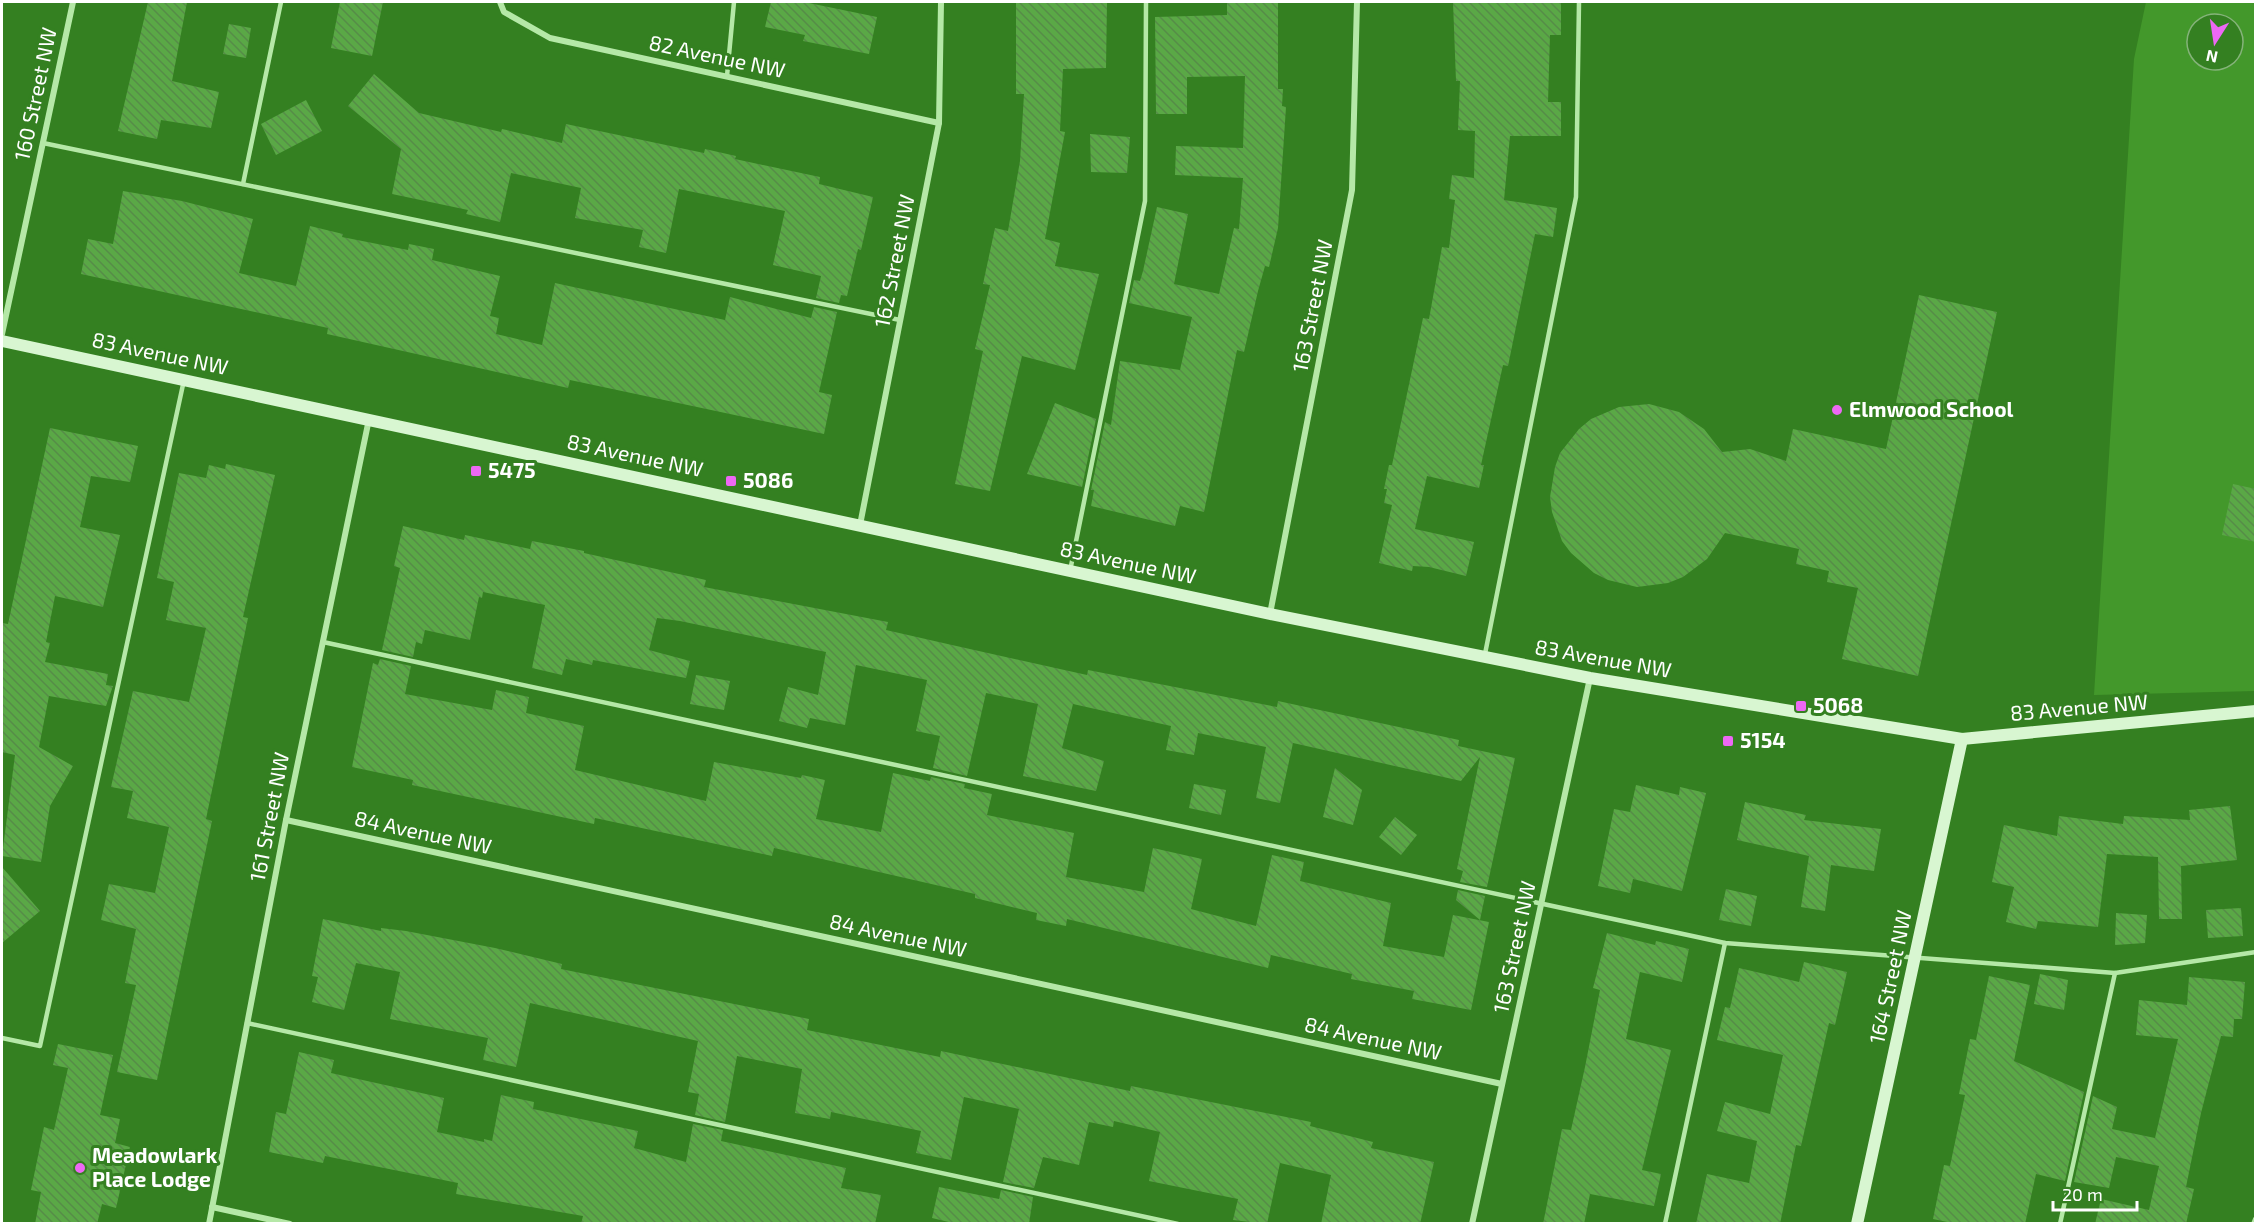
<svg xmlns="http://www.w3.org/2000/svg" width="2257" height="1225" viewBox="0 0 2257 1225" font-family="'Exo 2',sans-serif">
<defs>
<pattern id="building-back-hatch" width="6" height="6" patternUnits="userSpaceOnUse" patternTransform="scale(1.5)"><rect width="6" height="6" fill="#5aa846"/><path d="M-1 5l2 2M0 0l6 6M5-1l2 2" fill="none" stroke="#568c48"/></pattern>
</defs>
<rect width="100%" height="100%" fill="#348021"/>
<!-- green -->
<path fill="#43982b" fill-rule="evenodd" d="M2146,2H2255V691L2094,695L2134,59ZM2197,24H2233V60H2197Z"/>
<!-- building -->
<g fill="url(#building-back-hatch)">
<path d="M148,2H187L172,81L219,92L211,128L161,120L157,139L118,131Z"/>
<path d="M340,2H383L372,56L331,48Z"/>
<path d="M771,2H804L877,17L869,54L803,41L805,35L765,27Z"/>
<path d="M1016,2H1107L1106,68L1063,69L1060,131L1065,132L1045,239L1060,243L1055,266L1099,274L1075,370L1022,356L990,491L955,484L983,351L975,349L990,285L983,284L995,228L1008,231L1020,161L1024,94H1016Z"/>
<path d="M1227,2H1278V89H1283L1282,106L1286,107L1278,228L1269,267L1265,266L1258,291L1244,352L1237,350L1204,512L1180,506L1175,526L1091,506L1094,490H1091L1105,422L1111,425L1120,361L1180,370L1192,317L1129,303L1134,280L1140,281L1143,271L1157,207L1188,214L1174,284L1219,294L1234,228L1239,229L1243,178L1175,175L1176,146L1243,148L1245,76L1187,77V114H1156L1155,17L1227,15Z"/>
<path d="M1453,2H1561V35H1550L1548,102H1561V136H1510L1504,200L1557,208L1553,237L1535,234L1508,366L1503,365L1481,465H1484L1479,488L1427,476L1415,529L1474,542L1466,576L1429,567L1413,566L1412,571L1379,563L1392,505L1384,503L1387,489H1384L1389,465H1392L1423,318L1429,319L1442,247L1449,248L1455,200L1449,199L1452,175L1474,178L1475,131L1458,130L1460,81H1456Z"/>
<path d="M229,24L251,28L246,58L223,54Z"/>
<path d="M374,74L419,113L501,132L502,129L562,143L566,124L704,153L705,149L736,156L735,159L820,177L819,184L873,197L861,250L858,249L847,296L841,295L839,303L816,298L821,276L773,265L785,211L679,189L666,253L639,247L643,230L575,218L581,188L511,173L500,222L466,214L468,210L392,194L401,149L348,106Z"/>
<path d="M306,100L322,131L276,155L261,124Z"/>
<path d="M1090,134L1130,137L1127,173L1091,172Z"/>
<path d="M123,191L182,201L253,219L239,273L296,286L310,226L343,234L342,237L408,250L409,244L434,249L432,260L500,276L490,316L499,318L496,334L542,345L555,283L725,320L730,297L811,318L814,307L837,312L819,392L832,395L824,434L570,380L568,388L327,334L328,328L81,274L88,239L113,244Z"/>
<path d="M1919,295L1997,312L1918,676L1842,659L1858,588L1827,582L1829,571L1796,564L1799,549L1725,533L1707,559L1683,577L1668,583L1637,587L1608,580L1594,573L1571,553L1562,541L1552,512L1550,497L1555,467L1560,453L1579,429L1591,419L1619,407L1649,404L1679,412L1704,429L1722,452L1750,449L1786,461L1793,429L1886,449Z"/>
<path d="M1055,403L1096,419L1082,487L1027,474Z"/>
<path d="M50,428L138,446L130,482L91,476L80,527L120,535L103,607L55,596L46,642L50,643L45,662L108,674L106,685L113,686L106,706L49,696L39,747L73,766L50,806L41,862L2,856L15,755L2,752V623L8,624Z"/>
<path d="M226,464L275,475L243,617L248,618L206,819L212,821L157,1080L117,1072L136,985L125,983L136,929L101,920L109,884L155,893L169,827L127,818L133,791L111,787L133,691L189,702L206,628L166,620L174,582L157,578L179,473L206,478L209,465L225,469Z"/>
<path d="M2233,484L2256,489V542L2222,535Z"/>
<path d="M403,526L464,540L465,535L530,549L532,541L584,551V553L706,580L704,587L888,622L886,630L952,645L1087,675L1088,670L1277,707L1278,701L1459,740L1458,746L1515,758L1487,887L1460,882L1463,871L1457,869L1480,757L1461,781L1293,743L1280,803L1256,798L1266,747L1198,733L1194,755L1166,750L1171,726L1073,704L1062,748L1104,761L1096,791L1023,776L1038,704L986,693L967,776L933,768L940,736L916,731L927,680L856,665L845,725L810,718L807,728L779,721L788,687L818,695L826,652L680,621L657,618L649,650L690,661L686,678L593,660L592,665L566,659L562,675L532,668L545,605L483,592L482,598L479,597L470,640L425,630L422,644L416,642L413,657L382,650L400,568L394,566Z"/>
<path d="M380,659L411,666L405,694L492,710L496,690L529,697L526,713L584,726L575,770L706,801L714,762L801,778L802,775L825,780L816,819L881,832L893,773L930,781L931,777L965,784L964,788L992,794L987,815L1074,833L1066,877L1144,892L1153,848L1202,859L1191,909L1256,926L1272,855L1304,862L1300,881L1391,903L1383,946L1444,957L1453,915L1489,922L1471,1010L1412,999L1414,991L1351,979L1352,974L1271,955L1268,968L1067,919L1066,926L1036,920L1037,913L975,898V894L774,848L772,856L595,818L594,824L412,785L413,780L352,767L373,663L378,665Z"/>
<path d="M696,675L730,681L724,710L690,704Z"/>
<path d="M1335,768L1362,790L1353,825L1323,817Z"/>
<path d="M1194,784L1226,790L1221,815L1189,808Z"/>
<path d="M1636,785L1679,795L1680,787L1706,793L1682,891L1633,879L1630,893L1598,886L1614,809L1630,812Z"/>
<path d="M1745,802L1806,815L1804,820L1881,829L1874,871L1831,865L1825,911L1801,907L1809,856L1737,840Z"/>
<path d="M2230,806L2237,860L2181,866L2182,919H2159L2158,857L2107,854L2098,927L2038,921L2036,929L2006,922L2014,887L1992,882L2004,825L2057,836L2059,816L2123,824L2124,816L2190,820L2189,810Z"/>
<path d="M1395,817L1417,835L1401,855L1379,837Z"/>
<path d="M2,867L40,911L2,943Z"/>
<path d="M1726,889L1757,896L1751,926L1719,920Z"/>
<path d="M1458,890L1485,896L1480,920L1456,900Z"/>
<path d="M2241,908L2243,936L2208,938L2206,910Z"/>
<path d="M2116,913L2147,915L2145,943L2115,945Z"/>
<path d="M323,919L381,931V928L406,931L495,948L562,964L561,969L809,1019L807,1030L940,1057L941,1051L1130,1091L1131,1086L1311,1122L1310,1126L1373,1142L1371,1148L1434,1162L1420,1224H1321L1331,1175L1280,1163L1267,1224L1233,1220L1238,1199L1149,1181L1160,1132L1114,1121L1113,1127L1089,1122L1079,1165L1043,1157L1034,1188L1003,1182L1019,1109L964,1097L951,1160L916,1153L921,1131L831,1112L830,1119L795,1113L802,1069L737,1056L725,1122L695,1115L699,1094L688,1092L698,1041L530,1003L516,1067L483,1060L488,1038L390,1019L400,972L356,963L344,1010L312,1002L318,977L312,976Z"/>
<path d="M1607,933L1655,945L1656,941L1689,949L1682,982L1640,972L1626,1039L1671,1050L1642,1170L1661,1174L1654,1206L1590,1194L1584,1224H1543L1562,1129L1571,1130L1585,1067L1600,990L1593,988Z"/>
<path d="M1804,962L1847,972L1835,1025L1829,1023L1801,1146L1796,1145L1780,1224H1696L1707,1174L1749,1183L1757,1141L1717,1131L1725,1102L1770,1114L1783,1055L1717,1040L1725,1007L1730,1008L1739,968L1799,982Z"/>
<path d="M2040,974L2068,980L2064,1010L2034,1004Z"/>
<path d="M1989,976L2030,985L2014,1061L2084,1092L2065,1181L2036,1174L2025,1224H1957L1933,1219L1944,1165L1950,1166L1965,1095L1959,1094L1970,1039L1976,1040Z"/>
<path d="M2189,977L2245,982L2242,1019H2234L2233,1037L2221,1036L2201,1113L2186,1187L2194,1189L2186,1224H2095L2101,1199L2149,1210L2159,1166L2116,1157L2109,1188L2074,1182L2093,1096L2117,1107L2112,1129L2155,1138L2178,1039L2136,1035L2139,1000L2187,1005Z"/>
<path d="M58,1044L113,1055L100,1115L120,1119L115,1143L130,1147L116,1208L102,1204L97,1224H35L41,1192L31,1190L44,1127L54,1130L68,1068L53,1065Z"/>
<path d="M299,1052L334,1060L331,1073L444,1098L437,1132L484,1142V1139L492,1141L501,1095L534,1102L533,1109L638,1131L634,1148L686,1162L693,1124L723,1130L721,1141L846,1168L841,1188L881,1195L875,1224H581L583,1216L456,1194L458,1183L325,1156L323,1163L269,1152L276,1112L286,1114Z"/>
<path d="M939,1187L999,1199L1001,1190L1033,1197L1029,1224H957L932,1218Z"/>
</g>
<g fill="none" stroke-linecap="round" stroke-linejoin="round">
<!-- lane -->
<g stroke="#b5e8a7" stroke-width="4.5">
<path d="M727,76L734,2"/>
<path d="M43,143L900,320"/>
<path d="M243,184L281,2"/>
<path d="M1070,571L1145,201L1146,2"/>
<path d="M323,642L1725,943L2115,973L2256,952"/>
<path d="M1485,654L1576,197L1579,2"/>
<path d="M247,1023L1178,1224"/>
<path d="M2,1038L40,1046L184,380"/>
<path d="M1665,1224L1725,943"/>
<path d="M2060,1224L2115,973"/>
</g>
<!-- street -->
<g stroke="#b5e8a7" stroke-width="6">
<path d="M500,2L504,12L550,38L939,123"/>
<path d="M2,334L73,2"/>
<path d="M860,525L939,123L941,2"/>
<path d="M1270,614L1352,190L1357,2"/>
<path d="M286,820L1502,1084"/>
<path d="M212,1207L290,1224"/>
<path d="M209,1224L286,820L369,419"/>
<path d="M1472,1224L1590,678"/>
<path d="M2254,1224L2256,1219"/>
</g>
<!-- secondary -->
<g stroke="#d8f6d1" stroke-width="12">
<path d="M2,341L1270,614L1590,678L1962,739L2256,711"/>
<path d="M1857,1224L1962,739"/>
</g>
</g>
<!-- markers -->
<g fill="#ed68f4" stroke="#348021" stroke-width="2">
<circle cx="1837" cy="410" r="6"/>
<rect x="470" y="465" width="12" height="12" rx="3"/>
<rect x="725" y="475" width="12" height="12" rx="3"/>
<rect x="1795" y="700" width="12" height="12" rx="3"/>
<rect x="1722" y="735" width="12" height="12" rx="3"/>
<circle cx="80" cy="1168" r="6"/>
</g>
<g text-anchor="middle" stroke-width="6" stroke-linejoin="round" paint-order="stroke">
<!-- street labels -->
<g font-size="21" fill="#fff" stroke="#348021">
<text transform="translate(717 57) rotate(12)" y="7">82 Avenue NW</text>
<text transform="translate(36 94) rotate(-78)" y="7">160 Street NW</text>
<text transform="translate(895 261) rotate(-79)" y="7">162 Street NW</text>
<text transform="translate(1313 306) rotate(-79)" y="7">163 Street NW</text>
<text transform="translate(160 354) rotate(12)" y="7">83 Avenue NW</text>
<text transform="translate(635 456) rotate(12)" y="7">83 Avenue NW</text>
<text transform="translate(1128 563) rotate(12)" y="7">83 Avenue NW</text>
<text transform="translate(1603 659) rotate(10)" y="7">83 Avenue NW</text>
<text transform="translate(2079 708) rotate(-5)" y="7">83 Avenue NW</text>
<text transform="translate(270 817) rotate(-79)" y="7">161 Street NW</text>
<text transform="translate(423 833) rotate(12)" y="7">84 Avenue NW</text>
<text transform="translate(898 936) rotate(12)" y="7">84 Avenue NW</text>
<text transform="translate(1515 947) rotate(-78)" y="7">163 Street NW</text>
<text transform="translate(1891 977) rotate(-78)" y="7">164 Street NW</text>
<text transform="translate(1373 1039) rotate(12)" y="7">84 Avenue NW</text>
</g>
<!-- poi labels -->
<g font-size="21" font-weight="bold" fill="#fff" stroke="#348021" text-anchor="start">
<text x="1849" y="417">Elmwood School</text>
<text x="488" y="478">5475</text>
<text x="743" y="488">5086</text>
<text x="1813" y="713">5068</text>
<text x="1740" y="748">5154</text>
<text x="92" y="1163">Meadowlark<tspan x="92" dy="24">Place Lodge</tspan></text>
</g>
</g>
<!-- border -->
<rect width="2257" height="1225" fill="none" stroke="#ffffff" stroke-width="6"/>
<!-- north arrow -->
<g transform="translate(2215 42) rotate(192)"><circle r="28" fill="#348021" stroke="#85b37a" stroke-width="1.5"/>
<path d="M0-4.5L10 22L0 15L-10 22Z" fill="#ed68f4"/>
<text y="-9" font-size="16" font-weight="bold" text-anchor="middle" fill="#ffffff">N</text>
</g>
<!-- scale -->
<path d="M2053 1201v9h84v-9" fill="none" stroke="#ffffff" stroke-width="3"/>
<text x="2062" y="1201" font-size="18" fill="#ffffff" stroke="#348021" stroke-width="4.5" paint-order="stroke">20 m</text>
</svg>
